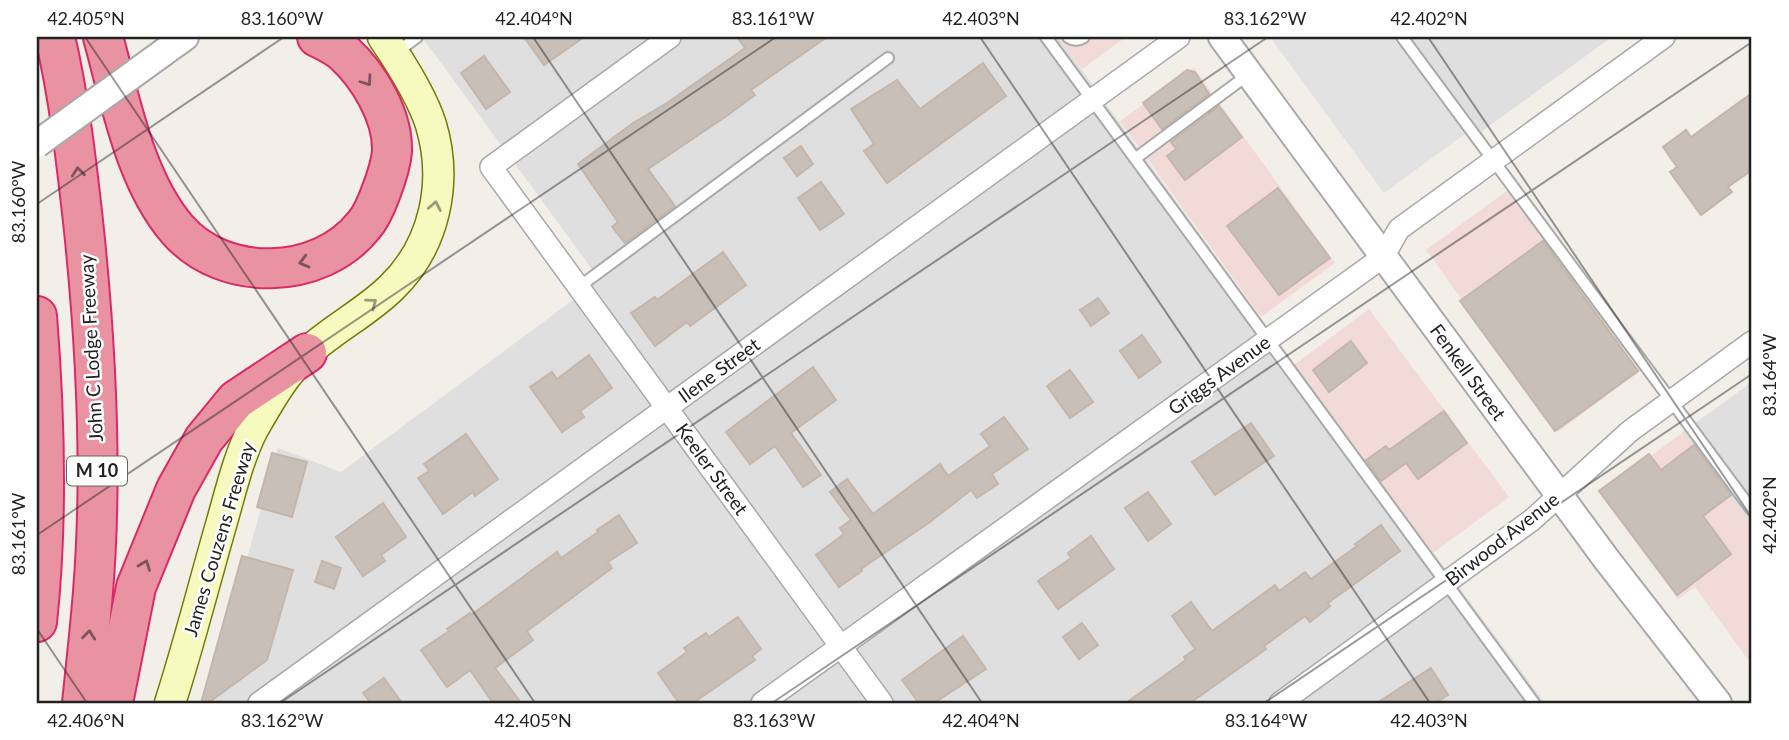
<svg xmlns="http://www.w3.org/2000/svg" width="1789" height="740" viewBox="0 0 1789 740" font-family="Lato,sans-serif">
<rect width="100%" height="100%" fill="#f2efe9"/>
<!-- residential -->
<g fill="#e0dfdf">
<path d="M422,37H1058L1294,365L1545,703H206L278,448L341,472L600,280Z"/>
<path d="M1411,37H1612L1481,132Z"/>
<path d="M1752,382V527L1683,432Z"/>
</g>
<!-- commercial -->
<g fill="#f2dad9">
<path d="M1058,37H1126L1082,69Z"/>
<path d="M1194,68L1335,263L1261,317L1120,121Z"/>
<path d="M1508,190L1640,371L1558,432L1426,250Z"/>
<path d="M1369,309L1509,497L1433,553L1294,365Z"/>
<path d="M1683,432L1752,527V665L1695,587L1678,599L1600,494Z"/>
</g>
<!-- parking -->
<path fill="#e2e2e2" d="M1270,37H1393L1465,134L1384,193Z"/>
<!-- building -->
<g fill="#c7bfb8" stroke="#c4b6ab" stroke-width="2">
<path d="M524,37H584L544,65Z"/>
<path d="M737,37H827L751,90L755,95L728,115L648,169L675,206L625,243L612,227L618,222L578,164L633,123L667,103L745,48Z"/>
<path d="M484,56L510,92L486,109L461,73Z"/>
<path d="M983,63L1006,96L887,183L864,151L874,144L851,109L897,80L920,109Z"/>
<path d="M1187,70L1195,72L1209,94L1162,129L1143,103Z"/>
<path d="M1752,93V170L1728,187L1732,192L1701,215L1670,172L1677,167L1663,147L1686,130L1691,137Z"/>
<path d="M1219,106L1242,137L1185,180L1167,156L1176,149L1171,142Z"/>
<path d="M801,146L813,164L797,176L784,158Z"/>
<path d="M821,182L844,214L820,230L798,198Z"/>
<path d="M1278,188L1330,258L1279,295L1227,226Z"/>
<path d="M1543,241L1638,371L1555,431L1460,301Z"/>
<path d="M723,252L746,285L690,326L687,322L655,346L631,313L655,297L657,300Z"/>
<path d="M1098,298L1109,313L1091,326L1080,310Z"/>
<path d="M1142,335L1161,362L1139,378L1120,351Z"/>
<path d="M1351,341L1367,363L1329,392L1313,370Z"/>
<path d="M589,355L612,388L580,411L584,417L562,432L530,387L552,372L557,379Z"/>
<path d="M813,367L836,400L791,433L821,475L803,487L775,446L750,464L726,432Z"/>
<path d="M1070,370L1093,402L1070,418L1047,386Z"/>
<path d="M1444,411L1467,443L1418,479L1406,463L1381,481L1366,460L1386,446L1389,450Z"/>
<path d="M1004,417L1028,449L992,474L998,484L977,498L971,490L930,522L861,569L862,571L839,587L816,555L844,534L840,528L851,520L830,492L847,479L873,514L940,464L948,476L990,446L981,434Z"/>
<path d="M1251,423L1274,456L1215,495L1192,462Z"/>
<path d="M466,434L498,479L475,496L473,492L443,514L418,478L429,471L424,464Z"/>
<path d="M1694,445L1731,495L1703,516L1731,554L1677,595L1599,491L1649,454L1661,470Z"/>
<path d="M272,453L307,462L292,517L257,507Z"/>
<path d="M1148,492L1171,524L1148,541L1125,508Z"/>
<path d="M383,503L406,537L381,555L385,561L363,576L336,537Z"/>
<path d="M619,515L637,543L608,562L612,568L527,631L533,640L495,668L521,703H493L470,670L447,687L421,650L449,631L447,629L470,613L471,615L557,552L561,558L598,532L597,530Z"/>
<path d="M1381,525L1400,551L1328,603L1330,606L1310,622L1305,616L1264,646L1266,649L1190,703H1126L1186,660L1184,657L1195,649L1172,616L1191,602L1212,631L1275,585L1279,591L1305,572L1311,579L1357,546L1355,544Z"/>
<path d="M1091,536L1114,569L1058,609L1038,581L1071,558L1068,553Z"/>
<path d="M242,556L293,570L267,660L208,703H201Z"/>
<path d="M322,561L341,568L334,589L315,582Z"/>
<path d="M738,617L761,649L752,656L755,660L693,703H679L658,673L687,652L684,648L706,633L709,637Z"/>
<path d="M1082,623L1098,645L1079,659L1063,637Z"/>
<path d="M963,636L986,669L934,703H919L902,680Z"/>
<path d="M1431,668L1448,695L1435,703H1377Z"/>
<path d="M384,678L402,703H371L363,693Z"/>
</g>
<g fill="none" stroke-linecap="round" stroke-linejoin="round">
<defs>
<g id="service">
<path d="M1046,37L1534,703"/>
<path d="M1068,37C1074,41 1078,41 1084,37"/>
<path d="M1402,37L1752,510"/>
<path d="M397,52L417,37"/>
<path d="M1136,158L1249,74"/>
<path d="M579,287L888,58"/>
</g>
<g id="minor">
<path d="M670,37L491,167L882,703"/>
<path d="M259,703L1179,37"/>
<path d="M762,703L1383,257L1399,229L1664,37"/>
<path d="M1280,703L1532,520L1630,431L1752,342"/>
</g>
<g id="tertiary">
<path d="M1222,37L1607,560L1718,703"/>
<path d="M164,52L185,37"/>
</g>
<path id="secondary" d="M170,703C189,644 204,584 221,525C230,494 238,458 253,429C268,403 285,372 308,352C334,328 367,312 392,287C435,245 448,182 431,125C422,96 400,62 383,37"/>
<g id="motorway">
<path d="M55,37C69,97 76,159 83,221C96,343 103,469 93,592C90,629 86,666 82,703"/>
<path d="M103,37C120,98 134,179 177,229C223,283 320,281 364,225C372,216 377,203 381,192C386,179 391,165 392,151C393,116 369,76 344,53C336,46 325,41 317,37"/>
<path d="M37,316C45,417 48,521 37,622"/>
<path d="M113,703L136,587L176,489L204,439L236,400L307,353"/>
</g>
</defs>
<!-- service casing -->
<use href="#service" stroke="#a9a9a9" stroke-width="14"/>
<!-- minor casing -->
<use href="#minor" stroke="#a9a9a9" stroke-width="24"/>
<!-- tertiary casing -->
<use href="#tertiary" stroke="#a9a9a9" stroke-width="30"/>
<!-- secondary casing -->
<use href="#secondary" stroke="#707d05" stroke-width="33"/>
<!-- motorway casing -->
<use href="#motorway" stroke="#dc2a67" stroke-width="42"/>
<!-- service -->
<use href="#service" stroke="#fff" stroke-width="10"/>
<!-- minor -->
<use href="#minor" stroke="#fff" stroke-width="21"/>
<!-- tertiary -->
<use href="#tertiary" stroke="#fff" stroke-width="26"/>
<!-- secondary -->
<use href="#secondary" stroke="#f7fabf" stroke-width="30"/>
<!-- motorway -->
<use href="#motorway" stroke="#e892a2" stroke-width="38"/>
<defs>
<path id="tertiary-bridge" d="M37,144L164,52"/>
</defs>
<!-- tertiary-bridge casing -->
<use href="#tertiary-bridge" stroke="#a9a9a9" stroke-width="30" stroke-linecap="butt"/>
<!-- tertiary-bridge -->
<use href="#tertiary-bridge" stroke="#fff" stroke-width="26"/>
</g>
<!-- one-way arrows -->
<defs><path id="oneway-chevron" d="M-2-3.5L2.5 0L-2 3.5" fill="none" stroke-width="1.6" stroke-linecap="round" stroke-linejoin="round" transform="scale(1.75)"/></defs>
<g stroke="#7b545c">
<use href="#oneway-chevron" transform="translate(367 81) rotate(54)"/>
<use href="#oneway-chevron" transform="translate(78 172) rotate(-96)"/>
<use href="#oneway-chevron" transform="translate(304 262) rotate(165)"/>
<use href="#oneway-chevron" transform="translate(145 565) rotate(-69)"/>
<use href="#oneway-chevron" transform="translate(89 635) rotate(-84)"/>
</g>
<g stroke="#979978">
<use href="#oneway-chevron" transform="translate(435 206) rotate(-79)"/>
<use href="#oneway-chevron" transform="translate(372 303) rotate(-37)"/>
</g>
<!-- ticks -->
<path fill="none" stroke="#222" stroke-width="2" stroke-opacity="0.45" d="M85,37L535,703M533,37L982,703M980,37L1430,703M1428,37L1752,518M37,204L284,37M37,535L776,37M37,629L87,703M280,703L1268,37M772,703L1752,42M1264,703L1752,374"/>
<g text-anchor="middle" stroke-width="5" stroke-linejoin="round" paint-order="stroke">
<!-- shield labels -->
<rect fill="#fff" stroke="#646464" stroke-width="2" x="67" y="456.5" width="60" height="29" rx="5"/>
<g font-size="18" font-weight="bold" fill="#222">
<text x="97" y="477">M 10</text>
</g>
<!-- street labels -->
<g font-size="19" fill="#222" stroke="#fff">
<text transform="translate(91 348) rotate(-93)" y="7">John C Lodge Freeway</text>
<text transform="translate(719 370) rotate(-36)" y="7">Ilene Street</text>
<text transform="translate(1468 372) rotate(54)" y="7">Fenkell Street</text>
<text transform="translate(1219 375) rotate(-36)" y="7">Griggs Avenue</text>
<text transform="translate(712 469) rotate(54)" y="7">Keeler Street</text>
<text transform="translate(219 539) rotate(-73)" y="7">James Couzens Freeway</text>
<text transform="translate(1502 539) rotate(-38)" y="7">Birwood Avenue</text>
</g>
</g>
<!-- border -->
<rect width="1789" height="740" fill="none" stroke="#ffffff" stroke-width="77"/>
<rect x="38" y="38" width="1712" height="664" fill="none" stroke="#222" stroke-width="2.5"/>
<g font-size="18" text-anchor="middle" fill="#222">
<text x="86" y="25">42.405°N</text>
<text x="282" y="25">83.160°W</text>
<text x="534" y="25">42.404°N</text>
<text x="773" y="25">83.161°W</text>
<text x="981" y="25">42.403°N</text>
<text x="1265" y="25">83.162°W</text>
<text x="1429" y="25">42.402°N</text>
<text transform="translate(19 202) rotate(-90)" y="6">83.160°W</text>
<text transform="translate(1770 375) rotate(-90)" y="6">83.164°W</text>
<text transform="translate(1770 515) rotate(-90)" y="6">42.402°N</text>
<text transform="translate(19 534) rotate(-90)" y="6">83.161°W</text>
<text x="86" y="727">42.406°N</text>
<text x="282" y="727">83.162°W</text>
<text x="533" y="727">42.405°N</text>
<text x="774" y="727">83.163°W</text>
<text x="981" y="727">42.404°N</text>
<text x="1266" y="727">83.164°W</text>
<text x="1429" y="727">42.403°N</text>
</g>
</svg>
